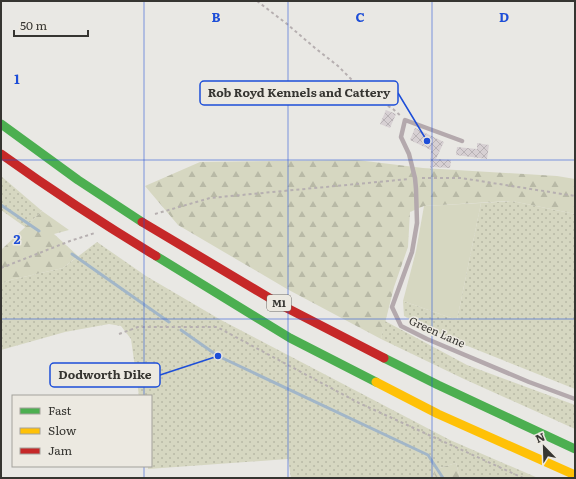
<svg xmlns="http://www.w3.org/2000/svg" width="576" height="479" viewBox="0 0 576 479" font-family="Literata,serif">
<defs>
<pattern id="grass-dots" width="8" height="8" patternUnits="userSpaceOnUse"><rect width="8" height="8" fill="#d6d7c1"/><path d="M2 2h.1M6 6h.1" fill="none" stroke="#b8b9a6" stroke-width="1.8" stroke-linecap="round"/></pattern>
<pattern id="forest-firs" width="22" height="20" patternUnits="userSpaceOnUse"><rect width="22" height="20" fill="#d6d7c1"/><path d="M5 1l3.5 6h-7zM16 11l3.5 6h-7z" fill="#b8b9a6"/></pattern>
<pattern id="building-cross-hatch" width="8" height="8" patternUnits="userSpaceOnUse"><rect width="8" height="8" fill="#d7d0d3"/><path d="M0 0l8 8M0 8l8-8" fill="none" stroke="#b9b3b6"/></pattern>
</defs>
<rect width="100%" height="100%" fill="#e9e8e4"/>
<!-- grass -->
<g fill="url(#grass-dots)">
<path d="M1,176L42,211L25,227L1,210Z"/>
<path d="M512,201L575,214V389L455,341L404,316L403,301L457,320L481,203Z"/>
<path d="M97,242L146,276L221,320L450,440L538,478H512L511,477L508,478H460L456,463L433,470L436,478H291L288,459L148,469V466H151V396H139L131,339L121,326L109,324L65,332L1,350V284L10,280L63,268Z"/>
<path d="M385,321L467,365L575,405V429L464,379L381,339Z"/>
</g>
<!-- forest -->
<g fill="url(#forest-firs)">
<path d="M357,160L423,168L557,176L575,179V214L512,201L424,206L410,212L408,247L394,287L381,339L287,289L178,225L145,186L200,162Z"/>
<path d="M42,211L69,230L54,234L78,256L63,268L10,280L1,284V250Z"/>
<path d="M456,463L460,478H436L433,470Z"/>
</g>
<!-- park -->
<path fill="#d6d7c1" d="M481,203L457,320L403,301L416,251L424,206Z"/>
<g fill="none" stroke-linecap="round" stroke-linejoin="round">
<!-- stream -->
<g stroke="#a2b6c8" stroke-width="3">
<path d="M1,205L39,231"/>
<path d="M72,254L169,322"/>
<path d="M181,330L218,356L428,455L443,478"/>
</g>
</g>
<!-- building -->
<g fill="url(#building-cross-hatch)">
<path d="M386,110L396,114L390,128L380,124Z"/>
<path d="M415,128L444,142L436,159L451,160L450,168L432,167L430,171L431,150L410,140Z"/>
<path d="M477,143L489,145L487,159L456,155L457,147L477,149Z"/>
</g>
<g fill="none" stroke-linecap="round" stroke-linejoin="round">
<!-- path -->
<g stroke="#b6afb0" stroke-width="2" stroke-dasharray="3 3" stroke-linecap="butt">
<path d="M257,1L287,24L315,48L338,66L357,85L372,96L393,109L401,116"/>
<path d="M422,178H461L575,196"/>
<path d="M155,214L210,198L409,179"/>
<path d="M1,268L70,241L95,233"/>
<path d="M119,334L138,327H217L359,403L523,478"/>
</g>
<!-- lane -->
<path stroke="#b4a9ad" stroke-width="4.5" d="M462,141L405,120L401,137L409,154L415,178L416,189L417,223L412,252L392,307L401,326L427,339L529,382L575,399"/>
<!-- fast -->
<g stroke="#4caf50" stroke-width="9">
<path d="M1,124L78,180L142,222"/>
<path d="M156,256L290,338L376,382"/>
<path d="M384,358L438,385L575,449"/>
</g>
<!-- slow -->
<path stroke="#ffc107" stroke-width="9" d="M376,382L438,414L575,475"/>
<!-- jam -->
<g stroke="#c62828" stroke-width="9">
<path d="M1,154C51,190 103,224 156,256"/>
<path d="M142,222L283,306L384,358"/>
</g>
</g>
<!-- grid -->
<path fill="none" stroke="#1d4ed8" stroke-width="1" stroke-opacity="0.55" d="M144,1V396M288,1V478M432,1V478M1,160H575M1,319H575M144,466V478"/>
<g text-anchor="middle" stroke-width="3" stroke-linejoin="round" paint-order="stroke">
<!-- shield labels -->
<rect fill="#ece9e1" stroke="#6d6b66" stroke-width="1" x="267" y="295" width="24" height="16" rx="3"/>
<g font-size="10" font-weight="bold" fill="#363531">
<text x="279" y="307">M1</text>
</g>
<!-- street labels -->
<g font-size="11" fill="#363531" stroke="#ece9e1">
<text transform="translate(437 332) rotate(24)" y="4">Green Lane</text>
</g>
</g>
<g font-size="13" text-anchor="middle" font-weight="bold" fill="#1d4ed8" stroke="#ece9e1" stroke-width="3" stroke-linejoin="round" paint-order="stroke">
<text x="216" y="22">B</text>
<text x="360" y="22">C</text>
<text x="504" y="22">D</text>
<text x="17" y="84">1</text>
<text x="17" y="244">2</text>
</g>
<!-- callouts -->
<path fill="none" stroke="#1d4ed8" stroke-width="1.5" d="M427 141L398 93M218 356L160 375"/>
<g fill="#1d4ed8" stroke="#ece9e1" stroke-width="1.5">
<circle cx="427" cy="141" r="4"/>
<circle cx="218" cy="356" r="4"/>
</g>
<g fill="#ece9e1" stroke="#1d4ed8" stroke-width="1.5">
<rect x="200" y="81" width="198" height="24" rx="4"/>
<rect x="50" y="363" width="110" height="24" rx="4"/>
</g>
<g font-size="12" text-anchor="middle" font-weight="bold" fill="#363531">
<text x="299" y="97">Rob Royd Kennels and Cattery</text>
<text x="105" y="379">Dodworth Dike</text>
</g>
<!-- border -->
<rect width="576" height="479" fill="none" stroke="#363531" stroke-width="4"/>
<!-- legend -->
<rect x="12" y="395" width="140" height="72" fill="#ece9e1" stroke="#a3a19b"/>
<rect x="20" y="408" width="20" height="6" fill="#4caf50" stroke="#a3a19b"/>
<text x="48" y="415" font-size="12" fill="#363531">Fast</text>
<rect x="20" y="428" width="20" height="6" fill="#ffc107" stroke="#a3a19b"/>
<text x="48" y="435" font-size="12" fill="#363531">Slow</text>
<rect x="20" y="448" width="20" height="6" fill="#c62828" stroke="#a3a19b"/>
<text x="48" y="455" font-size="12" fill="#363531">Jam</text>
<!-- north arrow -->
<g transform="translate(544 447) rotate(337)" stroke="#ece9e1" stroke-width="3" paint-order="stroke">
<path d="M0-3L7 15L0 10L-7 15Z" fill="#363531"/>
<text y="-6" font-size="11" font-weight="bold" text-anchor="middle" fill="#363531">N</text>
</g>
<!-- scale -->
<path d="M14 30v6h74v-6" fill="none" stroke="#363531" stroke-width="2"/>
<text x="20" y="30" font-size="12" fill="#363531" stroke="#ece9e1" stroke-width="3" paint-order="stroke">50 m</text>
</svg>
